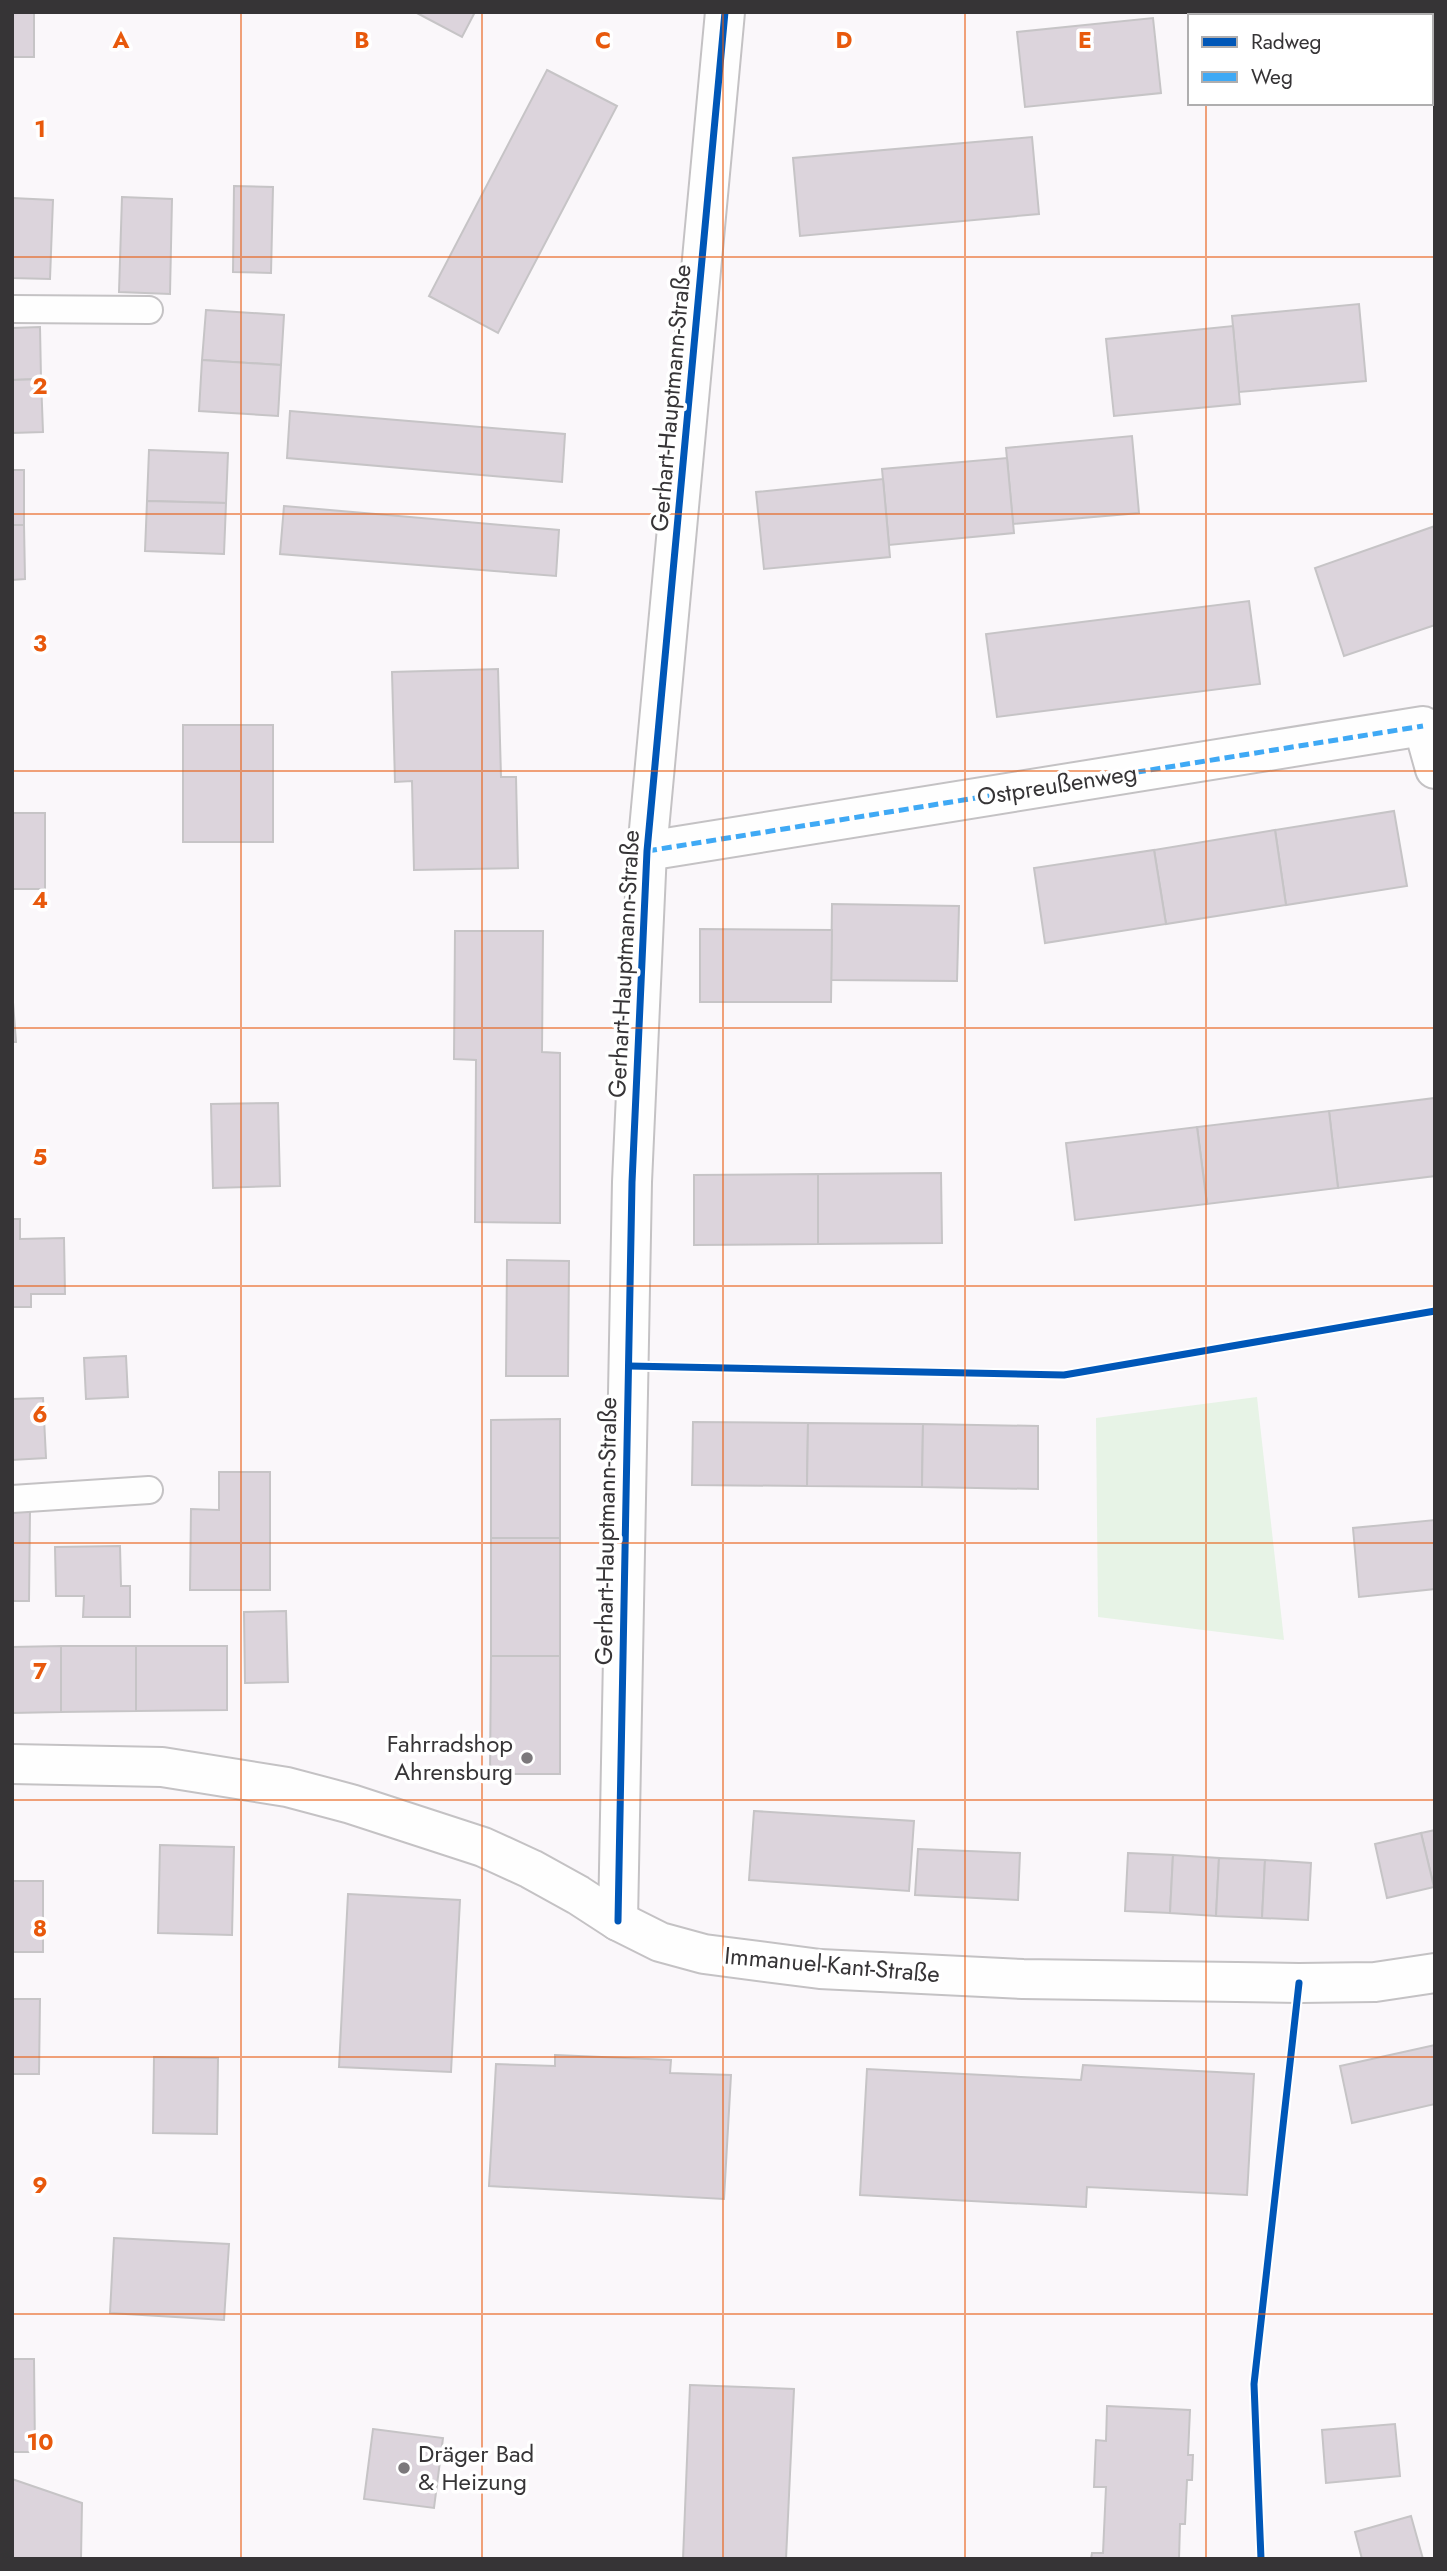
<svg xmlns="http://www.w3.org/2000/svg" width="1447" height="2571" viewBox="0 0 1447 2571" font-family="Jost,sans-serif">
<rect width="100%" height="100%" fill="#faf7fa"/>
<!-- green -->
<path fill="#e7f3e6" d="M1257,1397L1284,1640L1098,1617L1096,1418Z"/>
<!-- building -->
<g fill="#dcd4dc" stroke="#c6c4c6" stroke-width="2">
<rect x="12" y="12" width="22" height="45"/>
<path d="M415,12H475L462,37Z"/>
<path d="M1153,18L1161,93L1025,107L1017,32Z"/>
<path d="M547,70L617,106L498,333L429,296Z"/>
<path d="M1032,137L1039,214L800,236L793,158Z"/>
<path d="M234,186L273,187L271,273L233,272Z"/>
<path d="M122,197L172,199L170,294L119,292Z"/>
<path d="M12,198L53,200L50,279L12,278Z"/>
<path d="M1359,304L1366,381L1239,392L1232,316Z"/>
<path d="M206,310L284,315L281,365L202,360Z"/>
<path d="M1233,326L1240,404L1114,416L1106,339Z"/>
<path d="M40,327L41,379L12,380V328Z"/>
<path d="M202,360L281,365L278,416L199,411Z"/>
<path d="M41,379L43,432L12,433V380Z"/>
<path d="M290,411L565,434L562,482L287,458Z"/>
<path d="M1132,436L1139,513L1013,524L1006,448Z"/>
<path d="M149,450L228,453L226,503L147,501Z"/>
<path d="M1007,458L1014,533L889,545L882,469Z"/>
<rect x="12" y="470" width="12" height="55"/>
<path d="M883,479L890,557L764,569L756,492Z"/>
<path d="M147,501L226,503L224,554L145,551Z"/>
<path d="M284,506L559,530L556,576L280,554Z"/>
<path d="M12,525H24L25,579L12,580Z"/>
<path d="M1435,526V625L1344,656L1315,568Z"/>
<path d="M1249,601L1260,684L997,717L986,634Z"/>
<path d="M498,669L501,777H516L518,868L414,870L412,781L395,782L392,672Z"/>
<rect x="183" y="725" width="90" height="117"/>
<path d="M1394,811L1407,886L1286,905L1275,830Z"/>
<rect x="12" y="813" width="33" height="76"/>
<path d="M1275,830L1286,905L1166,924L1154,850Z"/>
<path d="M1154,850L1166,924L1045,943L1034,868Z"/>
<path d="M832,904L959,906L957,981L831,980Z"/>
<path d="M700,929L832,930L831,1002H700Z"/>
<path d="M455,931H543L542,1052L560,1053V1223L475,1222L476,1060L454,1059Z"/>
<path d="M12,989L16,1042H12Z"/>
<path d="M1435,1098V1176L1338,1188L1329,1111Z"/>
<path d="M278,1103L280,1186L213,1188L211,1104Z"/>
<path d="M1329,1111L1338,1188L1207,1204L1197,1127Z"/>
<path d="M1197,1127L1207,1204L1075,1220L1066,1143Z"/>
<path d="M941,1173L942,1243L818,1244V1174Z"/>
<path d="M818,1174V1244L694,1245V1175Z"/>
<path d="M12,1219H20V1239L64,1238L65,1294H31V1307H12Z"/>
<path d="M507,1260L569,1261L568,1376H506Z"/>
<path d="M126,1356L128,1397L86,1399L84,1358Z"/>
<path d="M43,1398L46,1458L12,1460V1399Z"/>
<path d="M560,1419V1538H491V1420Z"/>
<path d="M693,1422L808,1423L807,1486L692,1485Z"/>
<path d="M808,1423L923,1424L922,1487L807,1486Z"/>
<path d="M923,1424L1038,1426V1489L922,1487Z"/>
<path d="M219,1472H270V1590H190L191,1509L219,1510Z"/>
<path d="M12,1510H30L29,1601H12Z"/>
<path d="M1435,1520V1589L1359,1597L1353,1528Z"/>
<rect x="491" y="1538" width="69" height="118"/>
<path d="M120,1546L121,1586H130V1617H83L84,1596H56L55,1547Z"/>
<path d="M286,1611L288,1682L245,1683L244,1612Z"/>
<path d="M61,1646V1712L12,1713V1647Z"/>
<path d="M61,1646H136V1711L61,1712Z"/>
<path d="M136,1646H227V1710L136,1711Z"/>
<path d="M491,1656H560V1774H490Z"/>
<path d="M754,1811L914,1821L909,1891L749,1880Z"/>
<path d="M1435,1830V1887H1434L1421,1833Z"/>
<path d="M1421,1833L1434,1887L1387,1898L1375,1844Z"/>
<path d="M160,1845L234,1847L232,1935L158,1933Z"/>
<path d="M918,1849L1020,1853L1018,1900L915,1895Z"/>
<path d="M1128,1853L1173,1855L1170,1913L1125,1911Z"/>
<path d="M1173,1855L1219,1858L1216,1916L1170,1913Z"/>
<path d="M1219,1858L1265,1860L1262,1918L1216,1916Z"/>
<path d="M1265,1860L1311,1863L1308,1920L1262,1918Z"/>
<rect x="12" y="1881" width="31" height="71"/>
<path d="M348,1894L460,1900L451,2072L339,2067Z"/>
<path d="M12,1999H40L39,2074H12Z"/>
<path d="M1435,2045V2104L1352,2123L1340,2066Z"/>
<path d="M555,2055L671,2060L670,2073L731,2075L724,2199L489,2186L496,2064L555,2066Z"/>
<path d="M154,2057L218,2058L217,2134L153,2133Z"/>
<path d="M1083,2065L1254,2074L1247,2195L1087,2187L1086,2207L860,2195L867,2069L1081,2080Z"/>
<path d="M114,2238L229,2244L224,2320L110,2313Z"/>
<path d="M12,2359H34L35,2452H12Z"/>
<path d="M690,2385L794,2389L786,2559H683Z"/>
<path d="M1107,2406L1190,2410L1188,2455H1193L1192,2480H1187L1185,2524H1180L1179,2559H1091L1092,2553H1103L1106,2487H1094L1096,2440L1106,2441Z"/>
<path d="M1395,2424L1400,2476L1326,2483L1322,2430Z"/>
<path d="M373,2429L443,2438L434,2508L364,2499Z"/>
<path d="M12,2479L82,2503L81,2559H12Z"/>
<path d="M1411,2516L1423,2559H1362L1355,2532Z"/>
</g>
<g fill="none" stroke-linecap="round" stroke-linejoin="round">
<defs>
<g id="lane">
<path d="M12,309L149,310"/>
<path d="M12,1499L149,1490"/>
</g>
<g id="street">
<path d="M647,851L1423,726L1435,769"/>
<path d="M12,1764L162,1767L287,1787L351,1804L483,1847L531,1869L578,1895L618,1921L660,1942L704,1954L820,1969L1023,1979L1299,1983L1375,1982L1435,1973"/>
<path d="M618,1921L632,1182L647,851L725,12"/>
</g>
</defs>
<!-- lane casing -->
<use href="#lane" stroke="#c4c2c4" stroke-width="30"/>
<!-- street casing -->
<use href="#street" stroke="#c4c2c4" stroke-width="42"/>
<!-- lane -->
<use href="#lane" stroke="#fefefe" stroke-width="26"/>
<!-- street -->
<use href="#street" stroke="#fefefe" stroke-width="38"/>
<!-- quiet -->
<path stroke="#3fa9f5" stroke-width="5" stroke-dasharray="10 5" stroke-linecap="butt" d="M647,851L1423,726"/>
<defs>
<g id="cycleway">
<path d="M629,1366L1064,1375L1435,1311"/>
<path d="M618,1921L632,1182L647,851L725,12"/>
<path d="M1261,2559L1254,2384L1299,1983"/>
</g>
</defs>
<!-- cycleway casing -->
<use href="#cycleway" stroke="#fff" stroke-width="11"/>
<!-- cycleway -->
<use href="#cycleway" stroke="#0057b8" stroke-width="7"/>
</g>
<!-- grid -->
<path fill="none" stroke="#e8590c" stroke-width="2" stroke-opacity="0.55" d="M241,12V2559M482,12V2559M723,12V2559M965,12V2559M1206,12V16M1206,103V2559M12,257H1435M12,514H1435M12,771H1435M12,1028H1435M12,1286H1435M12,1543H1435M12,1800H1435M12,2057H1435M12,2314H1435"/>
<!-- markers -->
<g fill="#7b787b" stroke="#fff" stroke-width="2.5">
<circle cx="527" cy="1758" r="7"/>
<circle cx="404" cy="2468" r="7"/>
</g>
<g text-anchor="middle" stroke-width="7" stroke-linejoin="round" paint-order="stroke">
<!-- street labels -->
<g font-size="24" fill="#363436" stroke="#fff">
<text transform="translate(671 398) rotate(-85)" y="8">Gerhart-Hauptmann-Straße</text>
<text transform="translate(1057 785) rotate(-9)" y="8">Ostpreußenweg</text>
<text transform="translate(624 964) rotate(-87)" y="8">Gerhart-Hauptmann-Straße</text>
<text transform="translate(606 1531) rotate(-89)" y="8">Gerhart-Hauptmann-Straße</text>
<text transform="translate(832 1965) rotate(5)" y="8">Immanuel-Kant-Straße</text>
</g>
<!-- poi labels -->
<g font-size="24" fill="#363436" stroke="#fff" text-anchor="end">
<text x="513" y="1752">Fahrradshop<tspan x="513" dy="28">Ahrensburg</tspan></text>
<text x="418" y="2462" text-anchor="start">Dräger Bad<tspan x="418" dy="28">&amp; Heizung</tspan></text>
</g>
</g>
<g font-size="23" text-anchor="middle" font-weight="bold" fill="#e8590c" stroke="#fff" stroke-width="7" stroke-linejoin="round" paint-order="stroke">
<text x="121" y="48">A</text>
<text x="362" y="48">B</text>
<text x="603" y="48">C</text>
<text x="844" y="48">D</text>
<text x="1085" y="48">E</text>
<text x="40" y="137">1</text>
<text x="40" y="394">2</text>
<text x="40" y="651">3</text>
<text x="40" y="908">4</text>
<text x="40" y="1165">5</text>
<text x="40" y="1422">6</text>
<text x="40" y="1679">7</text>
<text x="40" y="1936">8</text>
<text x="40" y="2193">9</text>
<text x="40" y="2450">10</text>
</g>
<!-- border -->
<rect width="1447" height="2571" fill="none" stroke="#363436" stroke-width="28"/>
<!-- legend -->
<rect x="1188" y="14" width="245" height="91" fill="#ffffff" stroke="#afaeaf" stroke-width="2"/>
<rect x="1202" y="37" width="35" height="10" fill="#0057b8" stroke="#afaeaf" stroke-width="2"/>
<text x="1251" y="49" font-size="21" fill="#363436">Radweg</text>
<rect x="1202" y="72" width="35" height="10" fill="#3fa9f5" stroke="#afaeaf" stroke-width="2"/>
<text x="1251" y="84" font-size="21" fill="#363436">Weg</text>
</svg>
